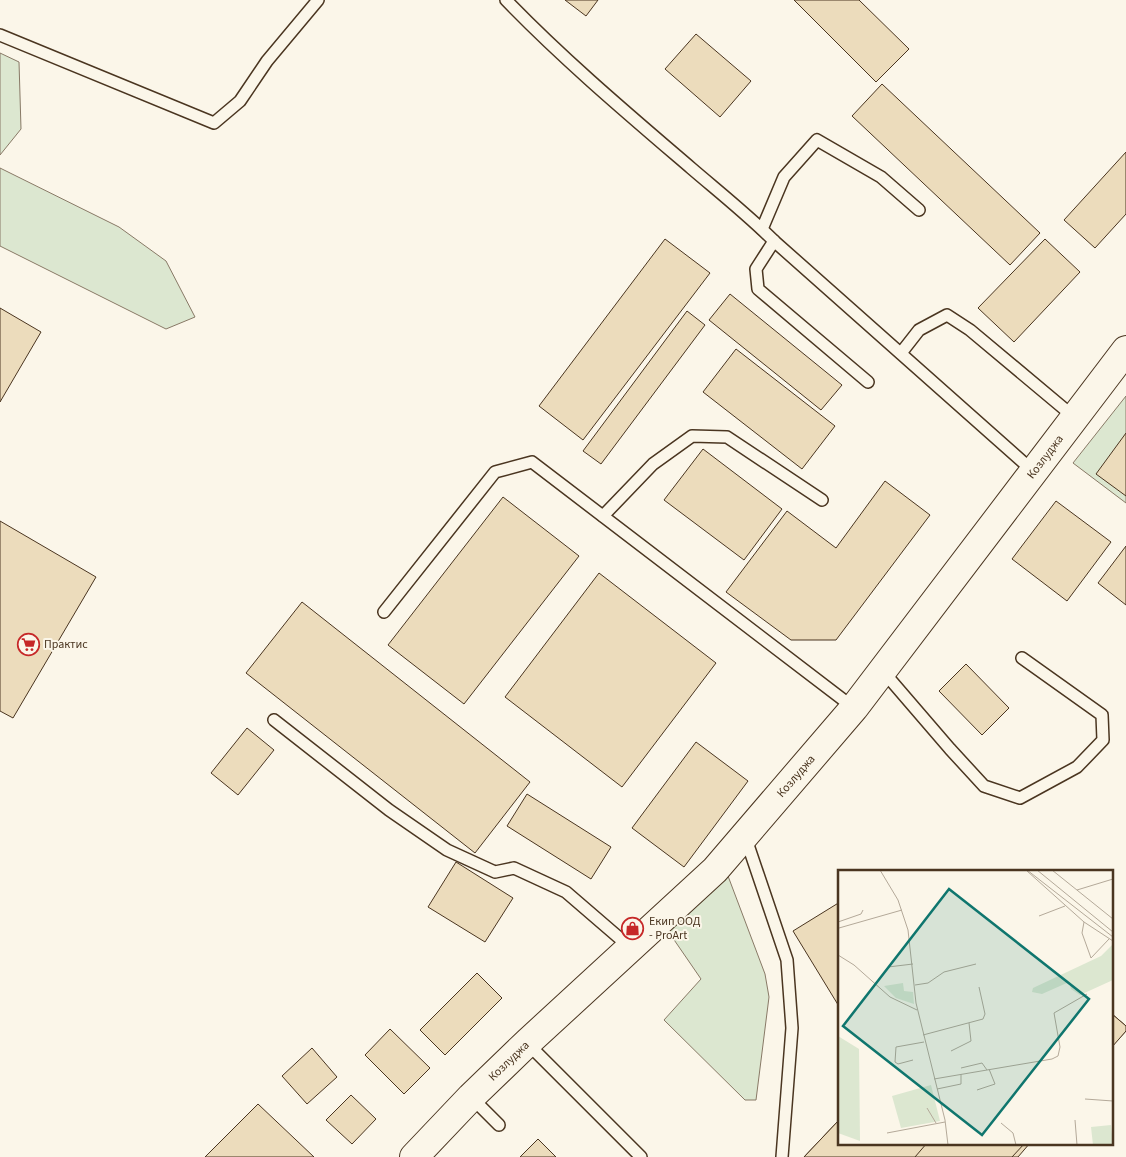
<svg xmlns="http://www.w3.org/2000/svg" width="1126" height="1157" viewBox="0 0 1126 1157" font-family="'Source Sans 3',sans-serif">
<rect width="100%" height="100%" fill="#fbf6e9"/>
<!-- green -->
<g fill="#dce7d0" stroke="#887966">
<path d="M0,53L19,62L21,129L0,155Z"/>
<path d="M0,168L119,227L166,261L195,317L166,329L0,246Z"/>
<path d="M1126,396V503L1073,463Z"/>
<path d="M728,876L765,974L769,997L756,1100H745L664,1020L701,979L668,931Z"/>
</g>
<!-- building -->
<g fill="#ecdcbc" stroke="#4a3520">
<path d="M565,0H598L586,16Z"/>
<path d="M794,0H859L909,49L876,82Z"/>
<path d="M696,34L751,81L720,117L665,69Z"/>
<path d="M882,84L1040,233L1010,265L852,116Z"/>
<path d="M1126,152V214L1095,248L1064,220Z"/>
<path d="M665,239L710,273L583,440L539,406Z"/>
<path d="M1045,239L1080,272L1014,342L978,308Z"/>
<path d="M730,294L842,385L821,410L709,320Z"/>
<path d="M0,308L41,332L0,402Z"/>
<path d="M687,311L705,325L601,464L583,451Z"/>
<path d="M736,349L835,426L802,469L703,392Z"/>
<path d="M1126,433V496L1096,474Z"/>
<path d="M703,449L782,509L744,560L664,500Z"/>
<path d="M885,481L930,515L836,640H791L726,592L787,511L836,548Z"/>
<path d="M503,497L579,556L464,704L388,645Z"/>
<path d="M1056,501L1111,542L1067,601L1012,559Z"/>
<path d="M0,521L96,577L13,718L0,711Z"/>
<path d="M1126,546V605L1098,583Z"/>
<path d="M599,573L716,663L622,787L505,697Z"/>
<path d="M302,602L530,782L475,853L246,673Z"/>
<path d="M966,664L1009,708L982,735L939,691Z"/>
<path d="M247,728L274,750L238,795L211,773Z"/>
<path d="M696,742L748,781L684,867L632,828Z"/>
<path d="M527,794L611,847L591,879L507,826Z"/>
<path d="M456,862L513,898L485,942L428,907Z"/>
<path d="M840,902V1008L793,931Z"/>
<path d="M477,973L502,998L445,1055L420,1030Z"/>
<path d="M1112,1014L1126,1026V1031L1112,1046Z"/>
<path d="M1112,1014L1126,1026V1031L1112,1047Z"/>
<path d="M390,1029L430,1068L404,1094L365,1055Z"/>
<path d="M312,1048L337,1077L307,1104L282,1076Z"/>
<path d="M351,1095L376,1119L352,1144L326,1120Z"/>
<path d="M258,1104L314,1157H205Z"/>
<path d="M840,1119V1143H920L908,1157H804Z"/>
<path d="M840,1119V1143H1030L1018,1157H804Z"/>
<path d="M538,1139L556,1157H520Z"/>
<path d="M927,1143H1025L1012,1157H915Z"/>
</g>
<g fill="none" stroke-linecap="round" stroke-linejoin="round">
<defs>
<g id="service">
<path d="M506,0C564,60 628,114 691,168C719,192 748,215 774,241L1033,471"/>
<path d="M0,35L214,123L240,101L267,61L318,0"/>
<path d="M762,229L784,177L817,140L881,177L919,210"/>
<path d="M774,241L756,269L758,289L868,382"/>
<path d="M901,353L919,330L947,315L970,330L1074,417"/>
<path d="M603,516L653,464L692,436L727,437L822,500"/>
<path d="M384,612L495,472L532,462L854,708"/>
<path d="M882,670L950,749L984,786L1020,798L1077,767L1103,740L1102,715L1022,658"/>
<path d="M274,720L389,810L447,850L495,872L514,868L566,892L631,948"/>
<path d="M745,836L787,960L792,1028L782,1157"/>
<path d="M527,1043L641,1157"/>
<path d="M471,1097L499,1125"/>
</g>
<g id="secondary">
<path id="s1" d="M414,1157L471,1097L527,1043L715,870L854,708L1126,350"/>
</g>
</defs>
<!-- service casing -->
<use href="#service" stroke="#4a3520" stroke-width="14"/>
<!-- secondary casing -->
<use href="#secondary" stroke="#4a3520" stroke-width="30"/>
<!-- service -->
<use href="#service" stroke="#fbf6e9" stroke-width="11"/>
<!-- secondary -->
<use href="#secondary" stroke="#fbf6e9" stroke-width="28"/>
</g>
<!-- icons -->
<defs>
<symbol id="supermarket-ring" viewBox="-11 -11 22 22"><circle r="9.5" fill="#fbf6e9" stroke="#c62828" stroke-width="1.5"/><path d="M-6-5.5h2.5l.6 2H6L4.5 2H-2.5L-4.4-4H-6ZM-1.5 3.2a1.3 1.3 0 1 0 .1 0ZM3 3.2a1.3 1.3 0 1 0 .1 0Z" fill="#c62828"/></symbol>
<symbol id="shop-ring" viewBox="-11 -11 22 22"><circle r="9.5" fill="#fbf6e9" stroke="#c62828" stroke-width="1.5"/><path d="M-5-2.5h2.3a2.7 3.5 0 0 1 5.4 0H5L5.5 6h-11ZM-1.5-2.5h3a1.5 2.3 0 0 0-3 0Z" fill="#c62828"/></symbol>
</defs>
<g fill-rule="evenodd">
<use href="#supermarket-ring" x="16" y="632" width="25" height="25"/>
<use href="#shop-ring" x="620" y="916" width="25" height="25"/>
</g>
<g text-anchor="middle" stroke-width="4" stroke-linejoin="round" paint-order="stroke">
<!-- street labels -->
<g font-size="12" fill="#4a3520" stroke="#fbf6e9">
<text dy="4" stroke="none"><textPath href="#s1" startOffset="945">Козлуджа</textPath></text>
<text dy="4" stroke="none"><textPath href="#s1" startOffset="540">Козлуджа</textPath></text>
<text dy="4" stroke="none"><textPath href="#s1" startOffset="135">Козлуджа</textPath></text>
</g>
<!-- poi labels -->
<g font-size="12" fill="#4a3520" stroke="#fbf6e9" text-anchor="start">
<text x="44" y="648">Практис</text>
<text x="649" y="925">Екип ООД<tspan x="649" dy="14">- ProArt</tspan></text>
</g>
</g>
<!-- overview -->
<g transform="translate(838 870)">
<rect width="275" height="275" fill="#fbf6e9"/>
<path d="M275,74V110L242,125L233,119L231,112L204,124L194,122L195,118L263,86ZM65,113L66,121L75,122L76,134L58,128L46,116ZM0,166L21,179L22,271L0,263ZM93,215L102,251L63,258L54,226ZM273,255L275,275H255L253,257Z" fill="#dce7d0"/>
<path fill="none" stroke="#b4a999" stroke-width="1" d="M42,0L60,30L70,60L78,133L107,250L110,275M189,0L275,67M199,0L275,62M214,0L275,49M189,1L246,52L275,71M239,20L275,9M201,46L227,36M0,52L23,44L25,40M246,52L244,63L253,88L271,69M1,58L64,40M0,85L16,95L52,127L79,140M50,97L75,94M77,115L90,113L106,102L138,94M85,165L145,149L147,144L141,117M113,181L133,171L131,153M75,190L60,194L57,192L58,177L86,172M123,198L144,193L149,200M96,209L214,189L220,186L222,177L216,143L249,124M99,219L123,214V204M139,220L157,214L151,199M247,229L275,231M89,238L98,253M237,250L239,275M163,253L175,263L178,275M49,263L107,252"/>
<path fill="#0f766e" fill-opacity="0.15" stroke="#0f766e" stroke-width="2.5" d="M111,19L251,129L144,265L5,156Z"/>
<rect width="275" height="275" fill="none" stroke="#4a3520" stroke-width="2.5"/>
</g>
</svg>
